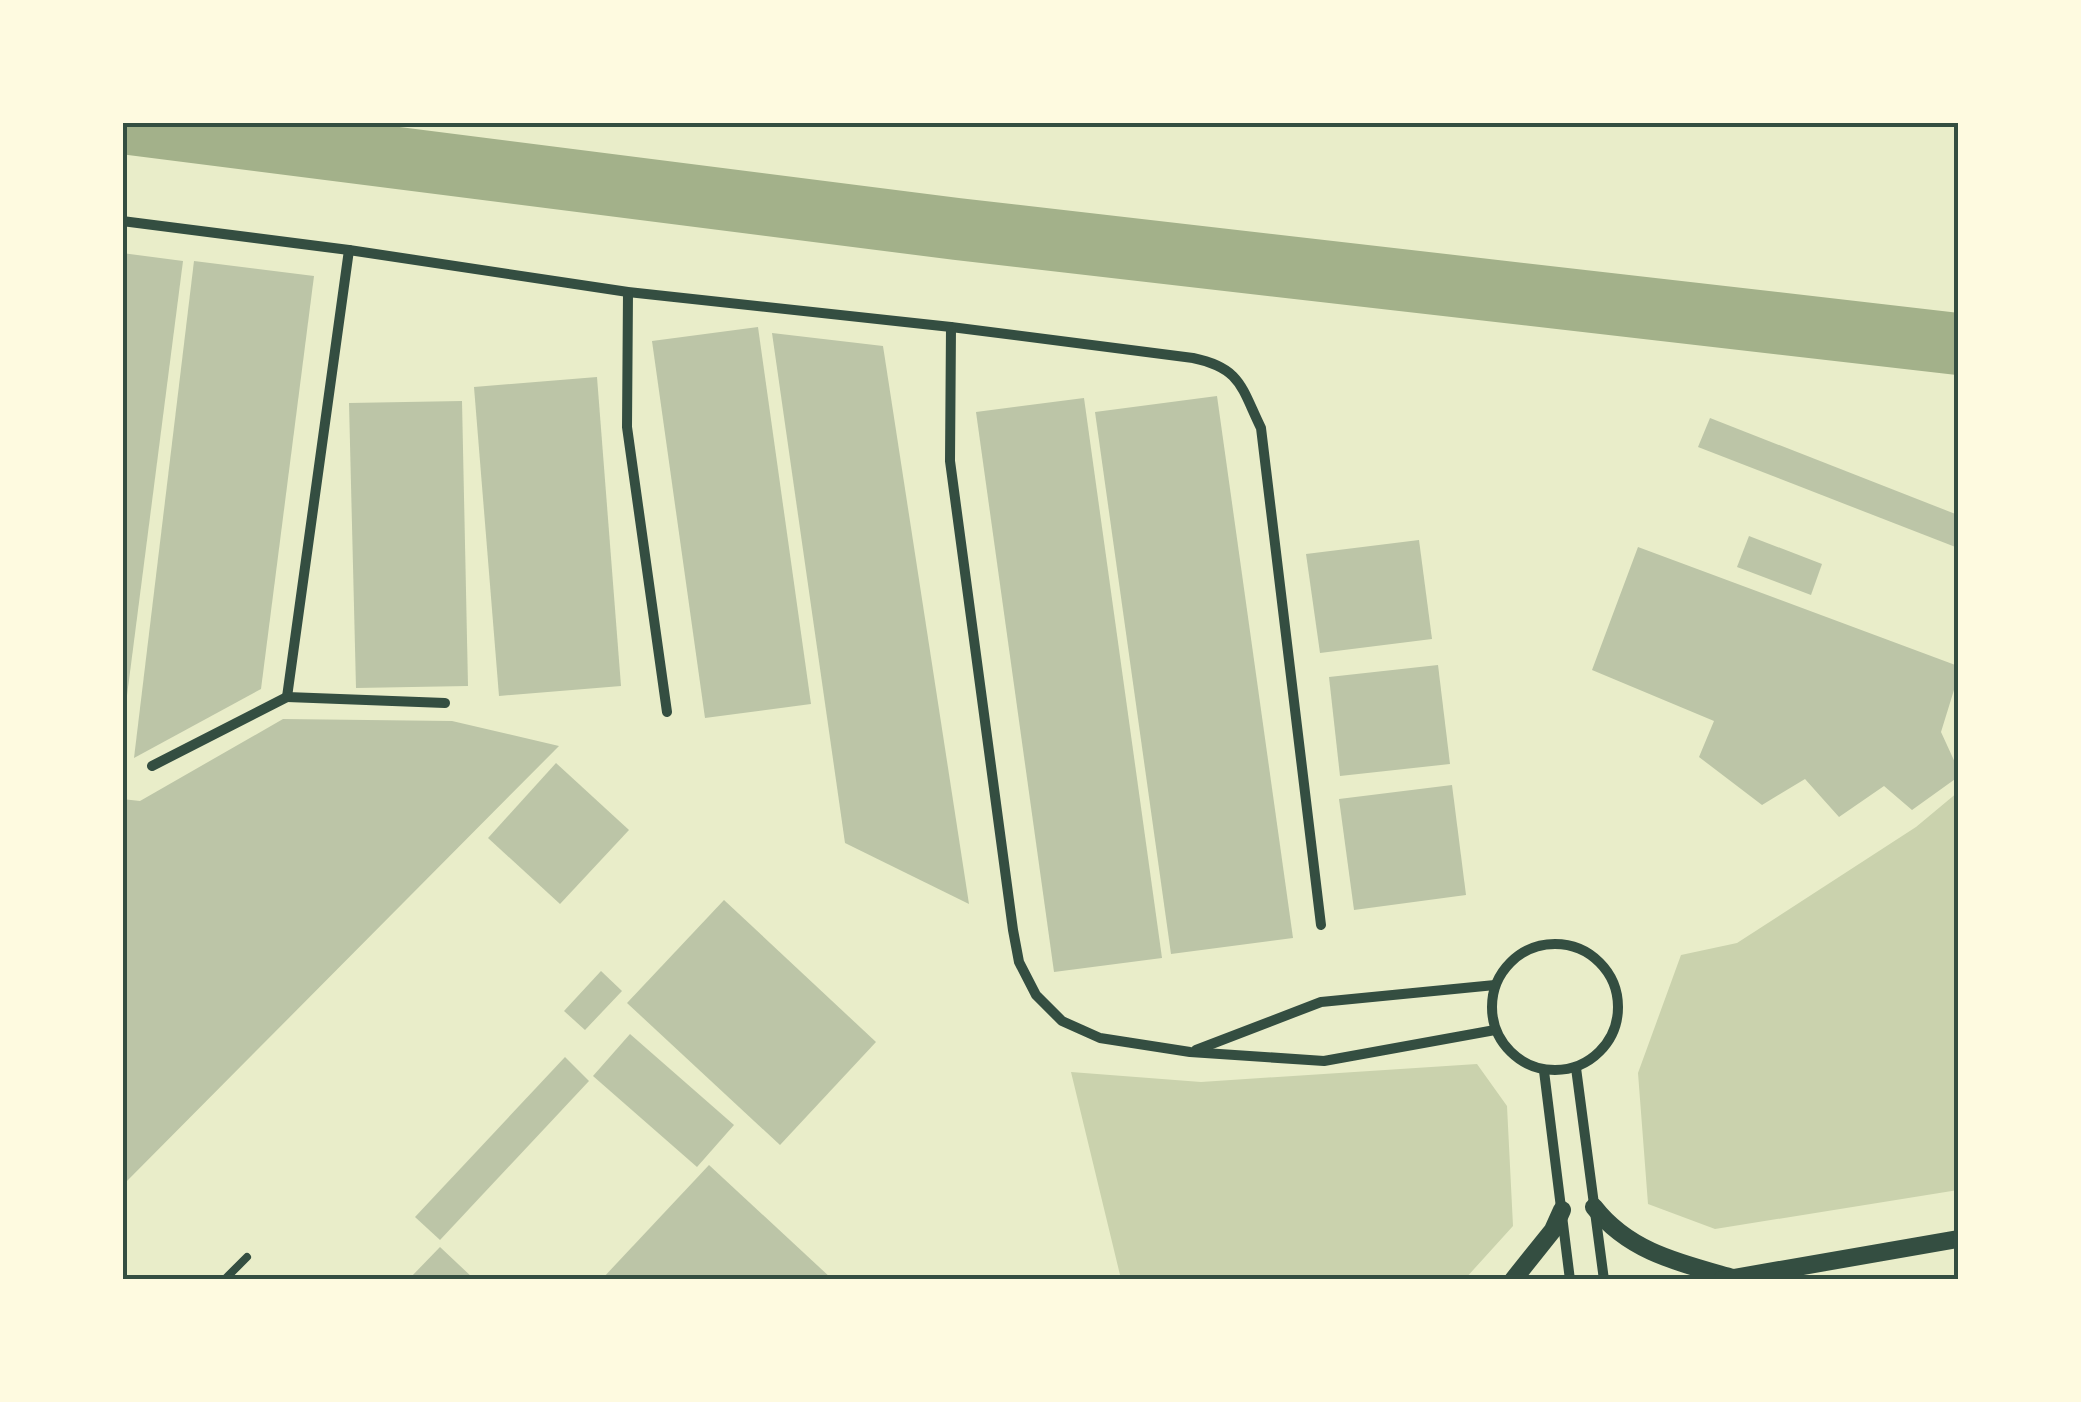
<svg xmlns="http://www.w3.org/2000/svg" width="2081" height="1402" viewBox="0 0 2081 1402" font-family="Figtree,sans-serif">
<rect width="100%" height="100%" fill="#e9edc9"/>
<!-- green -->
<g fill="#cad2ad">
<path d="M1958,792V1190L1715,1229L1648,1204L1638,1073L1681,955L1737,943L1916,827Z"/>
<path d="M1477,1064L1507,1106L1513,1226L1465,1279H1121L1071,1072L1201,1082Z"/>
</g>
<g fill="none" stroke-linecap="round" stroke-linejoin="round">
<!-- river -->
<path stroke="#a3b18a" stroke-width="62" d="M122,123L957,229L1958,344"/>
</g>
<!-- building -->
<g fill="#bcc5a7">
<path d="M122,253L183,261L125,711H122Z"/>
<path d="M194,261L314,276L261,689L134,758Z"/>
<path d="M758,327L811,704L705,718L652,341Z"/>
<path d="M772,333L883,346L969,904L845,843Z"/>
<path d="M597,377L621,686L499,696L474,387Z"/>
<path d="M1217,396L1293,938L1171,954L1095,412Z"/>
<path d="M1084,398L1162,958L1054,972L976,412Z"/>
<path d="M462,401L468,686L356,688L349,403Z"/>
<path d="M1710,418L1958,515V548L1698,447Z"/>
<path d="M1749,536L1822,564L1811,595L1737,567Z"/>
<path d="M1419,540L1432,639L1320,653L1306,554Z"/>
<path d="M1638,547L1958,666V677L1941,732L1958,769V777L1912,810L1884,786L1839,817L1805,779L1762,805L1699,757L1714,721L1592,670Z"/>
<path d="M1438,665L1450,764L1340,776L1329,677Z"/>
<path d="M283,719L452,721L559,746L122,1186V799L140,801Z"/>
<path d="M556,763L629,830L560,904L488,838Z"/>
<path d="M1452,785L1466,895L1354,910L1339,799Z"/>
<path d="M724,900L876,1042L780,1145L627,1003Z"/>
<path d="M601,971L622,991L585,1030L564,1011Z"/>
<path d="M630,1034L734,1125L697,1167L593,1076Z"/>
<path d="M565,1057L589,1081L440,1240L415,1217Z"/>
<path d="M709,1165L832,1279H602Z"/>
<path d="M440,1247L474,1279H409Z"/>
</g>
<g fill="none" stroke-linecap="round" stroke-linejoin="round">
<!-- service -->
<path stroke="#344e41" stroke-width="8" d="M224,1280L247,1257"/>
<!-- minor -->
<g stroke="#344e41" stroke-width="10">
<path d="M122,221L349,250L628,292L951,327L1193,358C1241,368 1241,387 1261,428L1321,925"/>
<path d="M349,250L287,697L445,703"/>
<path d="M628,292L627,427L667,712"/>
<path d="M951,327L950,461L1013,930L1019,962L1036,995L1062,1021L1100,1038L1190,1052L1324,1061L1495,1030"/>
<path d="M152,766L287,697"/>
<circle cx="1555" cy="1007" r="63"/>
<path d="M1196,1050L1321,1002L1495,985"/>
<path d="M1576,1068L1604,1280"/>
<path d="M1544,1071L1570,1280"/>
</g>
<!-- tertiary -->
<g stroke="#344e41" stroke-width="18">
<path d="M1594,1207C1629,1252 1680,1263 1733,1278"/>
<path d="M1513,1280L1553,1230L1562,1210"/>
<path d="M1722,1280L1958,1239"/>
</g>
</g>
<!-- border -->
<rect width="2081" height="1402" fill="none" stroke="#fefae0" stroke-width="250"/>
<rect x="125" y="125" width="1831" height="1152" fill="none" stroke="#344e41" stroke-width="4"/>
</svg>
